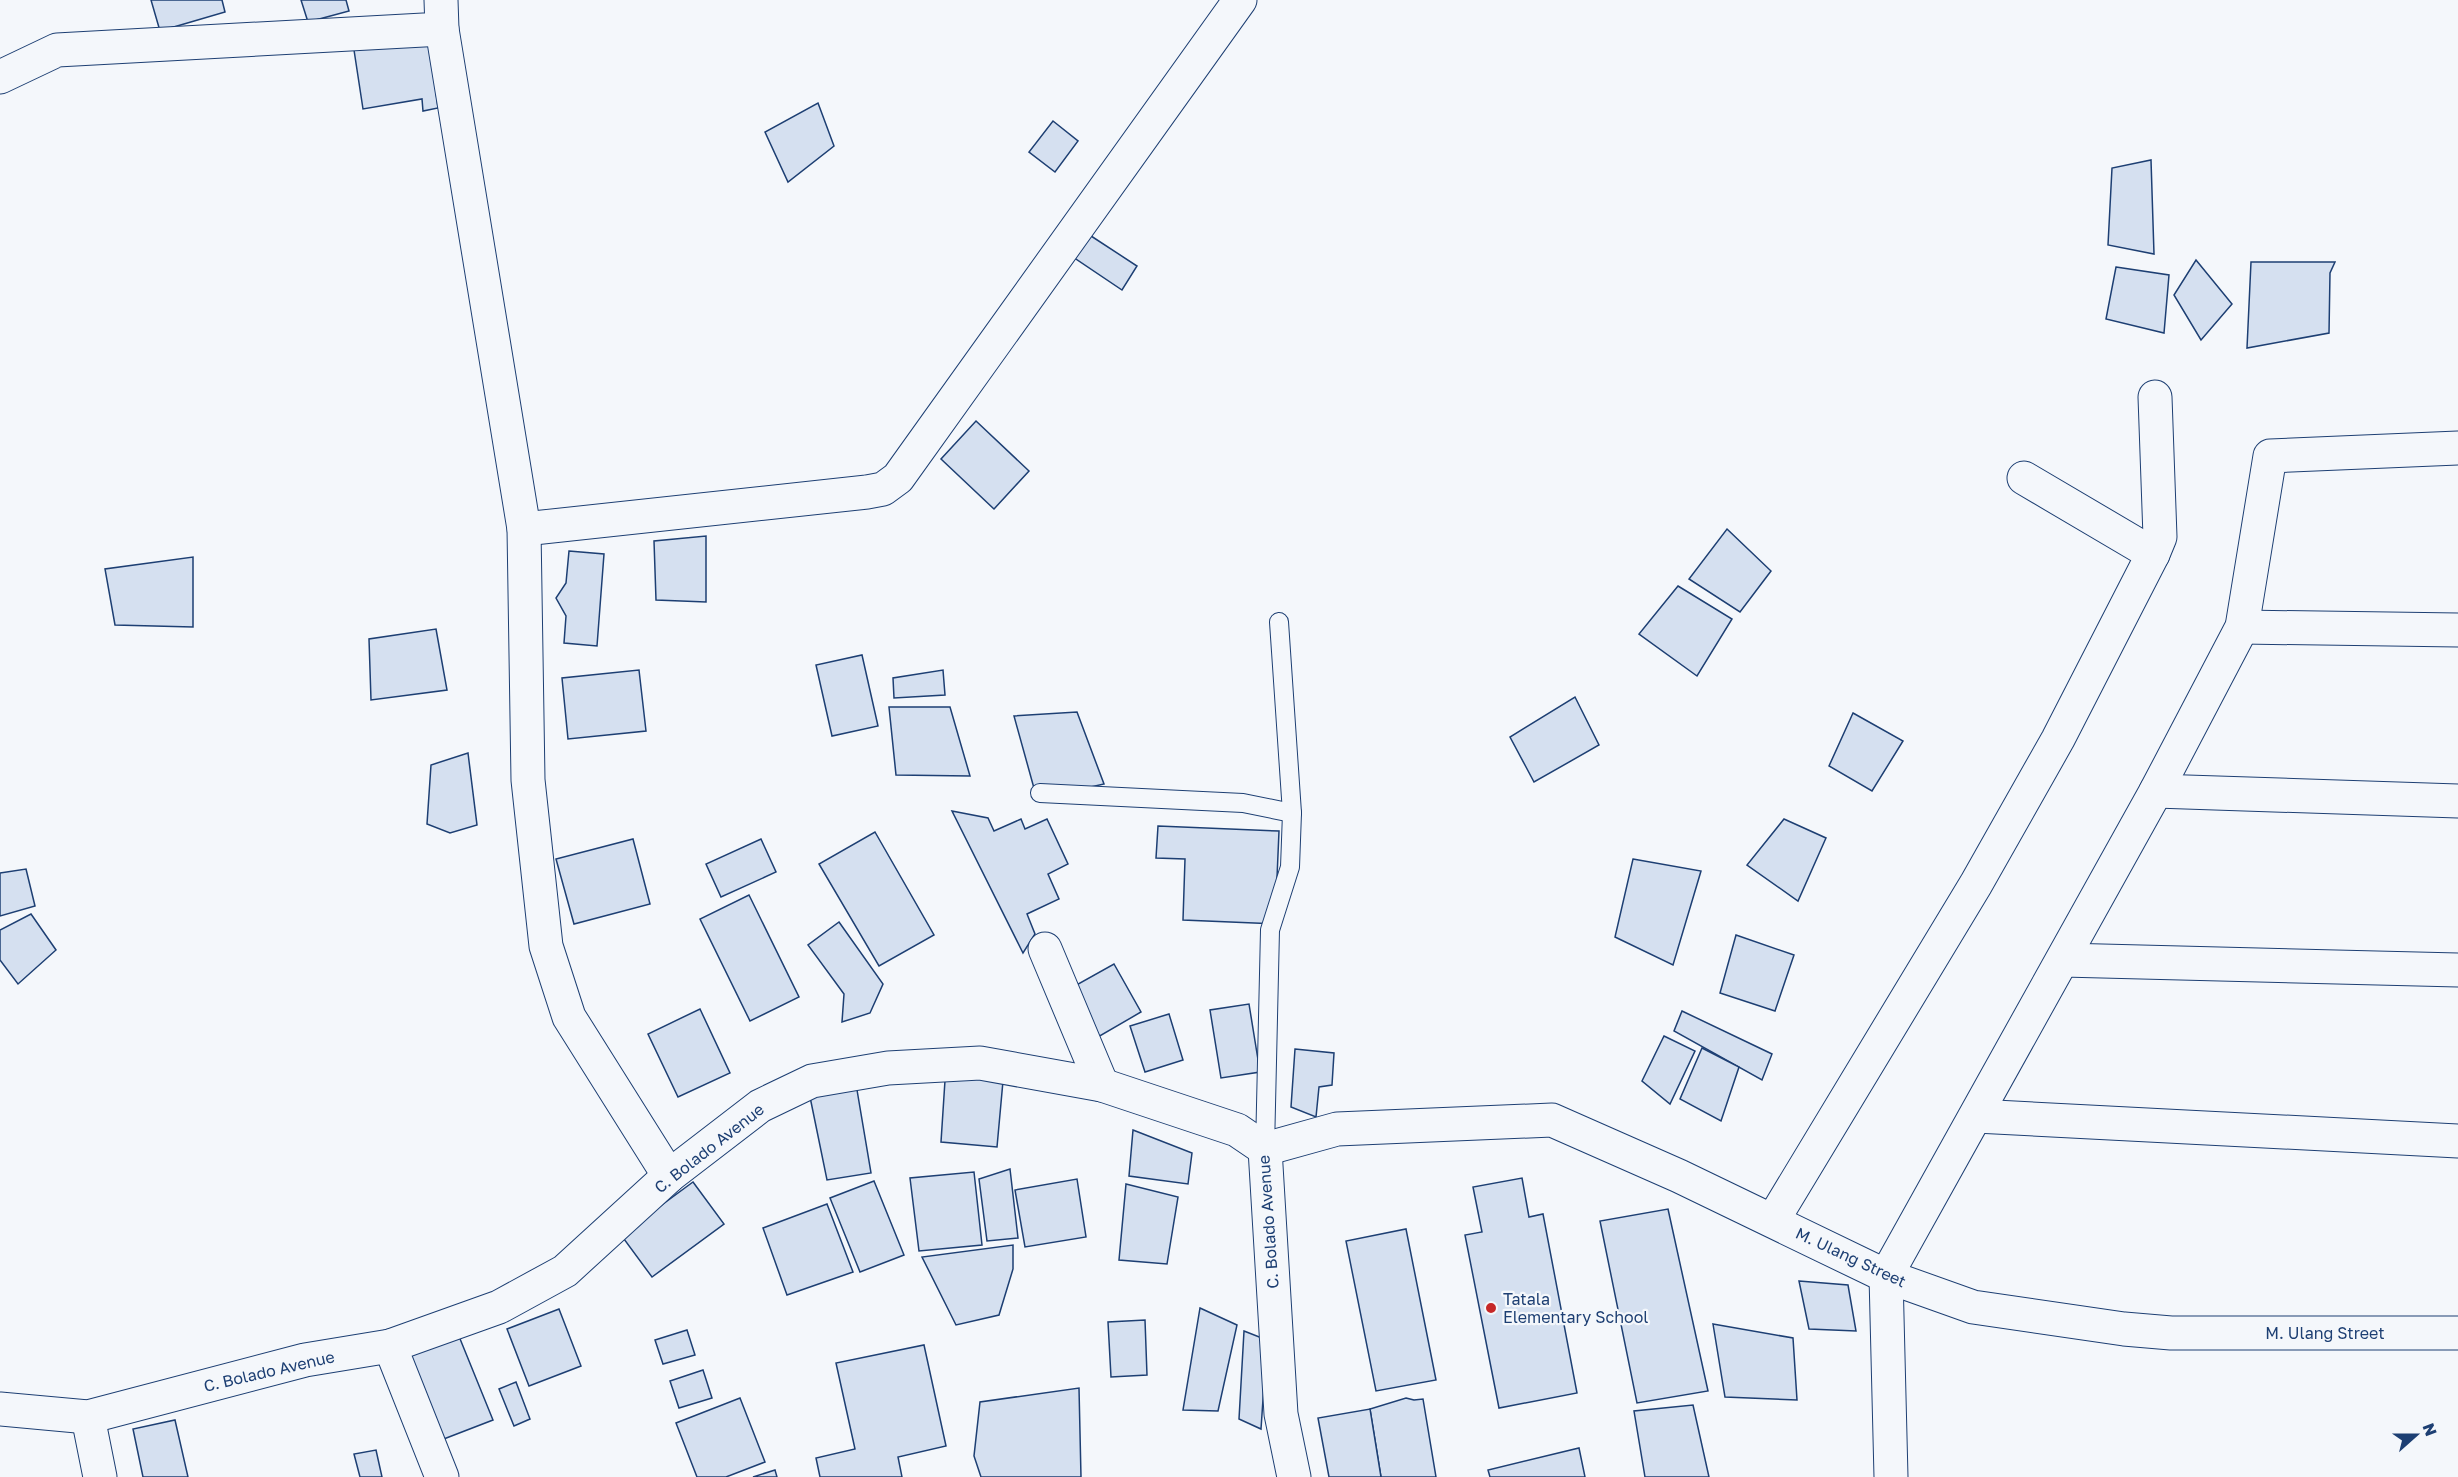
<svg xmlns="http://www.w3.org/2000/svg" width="2458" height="1477" viewBox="0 0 2458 1477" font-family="'Golos Text',sans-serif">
<rect width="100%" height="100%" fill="#f4f7fb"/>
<!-- building -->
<g fill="#d5e0f0" stroke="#1d3f73" stroke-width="1.5">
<path d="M151,0H222L225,12L160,31Z"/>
<path d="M301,0H346L349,11L308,22Z"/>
<path d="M430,43L438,108L423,111L422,99L363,109L354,50Z"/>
<path d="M818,103L834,146L788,182L765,132Z"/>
<path d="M1053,121L1078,141L1055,172L1029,152Z"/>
<path d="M2151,160L2154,254L2108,245L2112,168Z"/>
<path d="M1088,234L1137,266L1122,290L1073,257Z"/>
<path d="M2196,260L2232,304L2201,340L2174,295Z"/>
<path d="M2251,262H2335L2330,273L2329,333L2247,348Z"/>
<path d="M2116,267L2169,275L2164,333L2106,319Z"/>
<path d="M976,421L1029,471L994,509L941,459Z"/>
<path d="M1727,529L1771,571L1740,612L1689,579Z"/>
<path d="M706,536V602L656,600L654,541Z"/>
<path d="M569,551L604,554L597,646L564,643L566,616L556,598L566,583Z"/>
<path d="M193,557V627L115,625L105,569Z"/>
<path d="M1678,586L1732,619L1697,676L1639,634Z"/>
<path d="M436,629L447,690L371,700L369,639Z"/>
<path d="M862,655L878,726L832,736L816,665Z"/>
<path d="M639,670L646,731L568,739L562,678Z"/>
<path d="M943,670L945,695L894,698L893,678Z"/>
<path d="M1575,697L1599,745L1534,782L1510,737Z"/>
<path d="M889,707H950L970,776L896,775Z"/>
<path d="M1077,712L1104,784L1037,799L1014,716Z"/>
<path d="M1853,713L1903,741L1872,791L1829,766Z"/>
<path d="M468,753L477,825L450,833L427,824L431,765Z"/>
<path d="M952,811L988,818L994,831L1021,819L1025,829L1047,819L1068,864L1048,874L1059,899L1027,914L1035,934L1023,953Z"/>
<path d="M1784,819L1826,838L1798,901L1747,865Z"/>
<path d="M1158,826L1279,831L1275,924L1183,920L1185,859L1156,858Z"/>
<path d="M875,832L934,935L879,966L819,864Z"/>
<path d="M633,839L650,904L574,924L556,859Z"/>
<path d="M761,839L776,872L721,897L706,864Z"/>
<path d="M1633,859L1701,871L1673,965L1615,937Z"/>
<path d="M26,869L35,906L0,916V873Z"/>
<path d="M749,895L799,997L750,1021L700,919Z"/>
<path d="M31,914L56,950L18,984L0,960V930Z"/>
<path d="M839,922L883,984L870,1013L842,1022L844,994L808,945Z"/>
<path d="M1736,935L1794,955L1775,1011L1720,993Z"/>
<path d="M1114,964L1141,1012L1098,1037L1071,988Z"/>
<path d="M1249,1004L1260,1072L1221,1078L1210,1010Z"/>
<path d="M700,1009L730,1073L678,1097L648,1034Z"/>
<path d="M1682,1011L1772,1054L1762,1080L1674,1031Z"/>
<path d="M1169,1014L1183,1060L1145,1072L1130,1026Z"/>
<path d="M1664,1036L1695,1051L1670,1104L1642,1081Z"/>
<path d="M1702,1048L1739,1067L1721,1121L1680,1099Z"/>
<path d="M1295,1049L1334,1053L1332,1085L1319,1087L1316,1117L1291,1107Z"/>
<path d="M946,1065L1004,1070L997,1147L941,1142Z"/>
<path d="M856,1084L871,1173L827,1180L809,1092Z"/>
<path d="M1133,1130L1192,1153L1188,1184L1129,1176Z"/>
<path d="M1010,1169L1018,1238L987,1241L979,1179Z"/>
<path d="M974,1172L982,1245L919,1251L910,1178Z"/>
<path d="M1522,1178L1529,1217L1543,1214L1577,1393L1499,1408L1465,1235L1482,1232L1473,1187Z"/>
<path d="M1077,1179L1086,1237L1025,1247L1015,1190Z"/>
<path d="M874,1181L904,1255L860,1272L830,1198Z"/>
<path d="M693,1182L724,1224L652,1277L621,1235Z"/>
<path d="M1126,1184L1178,1197L1167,1264L1119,1260Z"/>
<path d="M827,1204L853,1272L787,1295L763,1228Z"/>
<path d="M1668,1209L1708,1391L1637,1403L1600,1221Z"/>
<path d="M1406,1229L1436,1380L1376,1391L1346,1241Z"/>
<path d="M1013,1245V1269L999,1315L956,1325L922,1257Z"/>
<path d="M1799,1281L1848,1285L1856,1331L1809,1329Z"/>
<path d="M1200,1308L1237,1325L1218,1411L1183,1410Z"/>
<path d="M559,1309L581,1366L529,1386L507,1329Z"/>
<path d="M1145,1320L1147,1375L1111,1377L1108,1322Z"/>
<path d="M454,1324L493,1420L436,1442L397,1346Z"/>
<path d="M1713,1324L1793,1338L1797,1400L1725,1397Z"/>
<path d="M687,1330L695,1355L663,1364L655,1340Z"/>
<path d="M1244,1331L1267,1340L1261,1429L1239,1419Z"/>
<path d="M924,1345L946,1446L898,1457L902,1477H820L816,1458L855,1449L836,1363Z"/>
<path d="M703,1370L712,1398L679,1408L670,1381Z"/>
<path d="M516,1382L530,1419L514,1426L499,1389Z"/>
<path d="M1079,1388L1081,1477H981L974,1456L980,1402Z"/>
<path d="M740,1398L765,1462L726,1477H697L676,1423Z"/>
<path d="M1406,1398L1414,1400L1423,1399L1436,1477H1381L1370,1409Z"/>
<path d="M1693,1405L1709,1477H1645L1634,1411Z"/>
<path d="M1370,1409L1381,1477H1329L1318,1418Z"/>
<path d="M175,1420L188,1477H143L133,1429Z"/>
<path d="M1579,1448L1585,1477H1490L1488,1470Z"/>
<path d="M376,1450L382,1477H360L354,1454Z"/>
<path d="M775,1470L777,1477H753Z"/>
</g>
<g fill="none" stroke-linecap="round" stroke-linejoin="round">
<defs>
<g id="service">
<path d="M1040,793L1243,803L1292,813"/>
<path d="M1265,1149L1270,930L1290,867L1292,813L1279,622"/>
</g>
<g id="minor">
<path d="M442,29L524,529L528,780L546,946L569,1017L669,1176"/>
<path d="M0,77L57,50L442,29L441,0"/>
<path d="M2024,478L2153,554"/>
<path d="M524,529L867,492L883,489L898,478L1240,0"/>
<path d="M2242,627L2458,630"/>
<path d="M2156,791L2458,801"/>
<path d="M1045,949L1102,1085"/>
<path d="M2063,960L2458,970"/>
<path d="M1976,1116L2458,1141"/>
<path d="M1773,1220L1976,884L2058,739L2153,554L2160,537L2155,397"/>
<path d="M390,1346L442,1477"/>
<path d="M88,1417L100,1477"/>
<path d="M1891,1477L1886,1276L2156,791L2242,627L2270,456L2458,448"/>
</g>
<g id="tertiary">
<path d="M1265,1149L1337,1129L1552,1120L1679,1176L1886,1276L1973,1307L2124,1329L2171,1333H2458"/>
<path d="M1265,1149L1281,1414L1294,1477"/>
<path d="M0,1409L88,1417L305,1360L390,1346L499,1307L565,1271L669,1176L760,1106L812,1081L888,1068L980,1063L1102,1085L1237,1130L1265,1149"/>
</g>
</defs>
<!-- service casing -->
<use href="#service" stroke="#1d3f73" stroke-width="20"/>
<!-- minor casing -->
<use href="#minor" stroke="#1d3f73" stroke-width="35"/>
<!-- tertiary casing -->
<use href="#tertiary" stroke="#1d3f73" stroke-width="35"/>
<!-- service -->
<use href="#service" stroke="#f4f7fb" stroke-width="18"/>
<!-- minor -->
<use href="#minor" stroke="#f4f7fb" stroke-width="33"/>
<!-- tertiary -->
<use href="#tertiary" stroke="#f4f7fb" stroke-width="33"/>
</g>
<!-- markers -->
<circle fill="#c62828" stroke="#f4f7fb" stroke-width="2" cx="1491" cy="1308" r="6"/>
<g text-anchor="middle" stroke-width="4.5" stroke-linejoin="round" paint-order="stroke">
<!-- street labels -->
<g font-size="16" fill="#1d3f73" stroke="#f4f7fb">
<text transform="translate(709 1148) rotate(-38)" y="6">C. Bolado Avenue</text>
<text transform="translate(1268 1222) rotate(-94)" y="6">C. Bolado Avenue</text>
<text transform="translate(1851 1257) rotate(25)" y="6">M. Ulang Street</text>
<text x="2325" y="1339">M. Ulang Street</text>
<text transform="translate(269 1371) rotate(-13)" y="6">C. Bolado Avenue</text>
</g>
<!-- poi labels -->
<g font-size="16" fill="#1d3f73" stroke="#f4f7fb" text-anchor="start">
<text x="1503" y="1305">Tatala<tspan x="1503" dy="18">Elementary School</tspan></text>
</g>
</g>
<!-- north arrow -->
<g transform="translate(2416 1435) rotate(69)" stroke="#f4f7fb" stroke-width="4.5" paint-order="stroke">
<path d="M0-4.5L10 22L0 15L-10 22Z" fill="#1d3f73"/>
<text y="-9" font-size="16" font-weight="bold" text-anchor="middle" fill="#1d3f73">N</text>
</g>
</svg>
